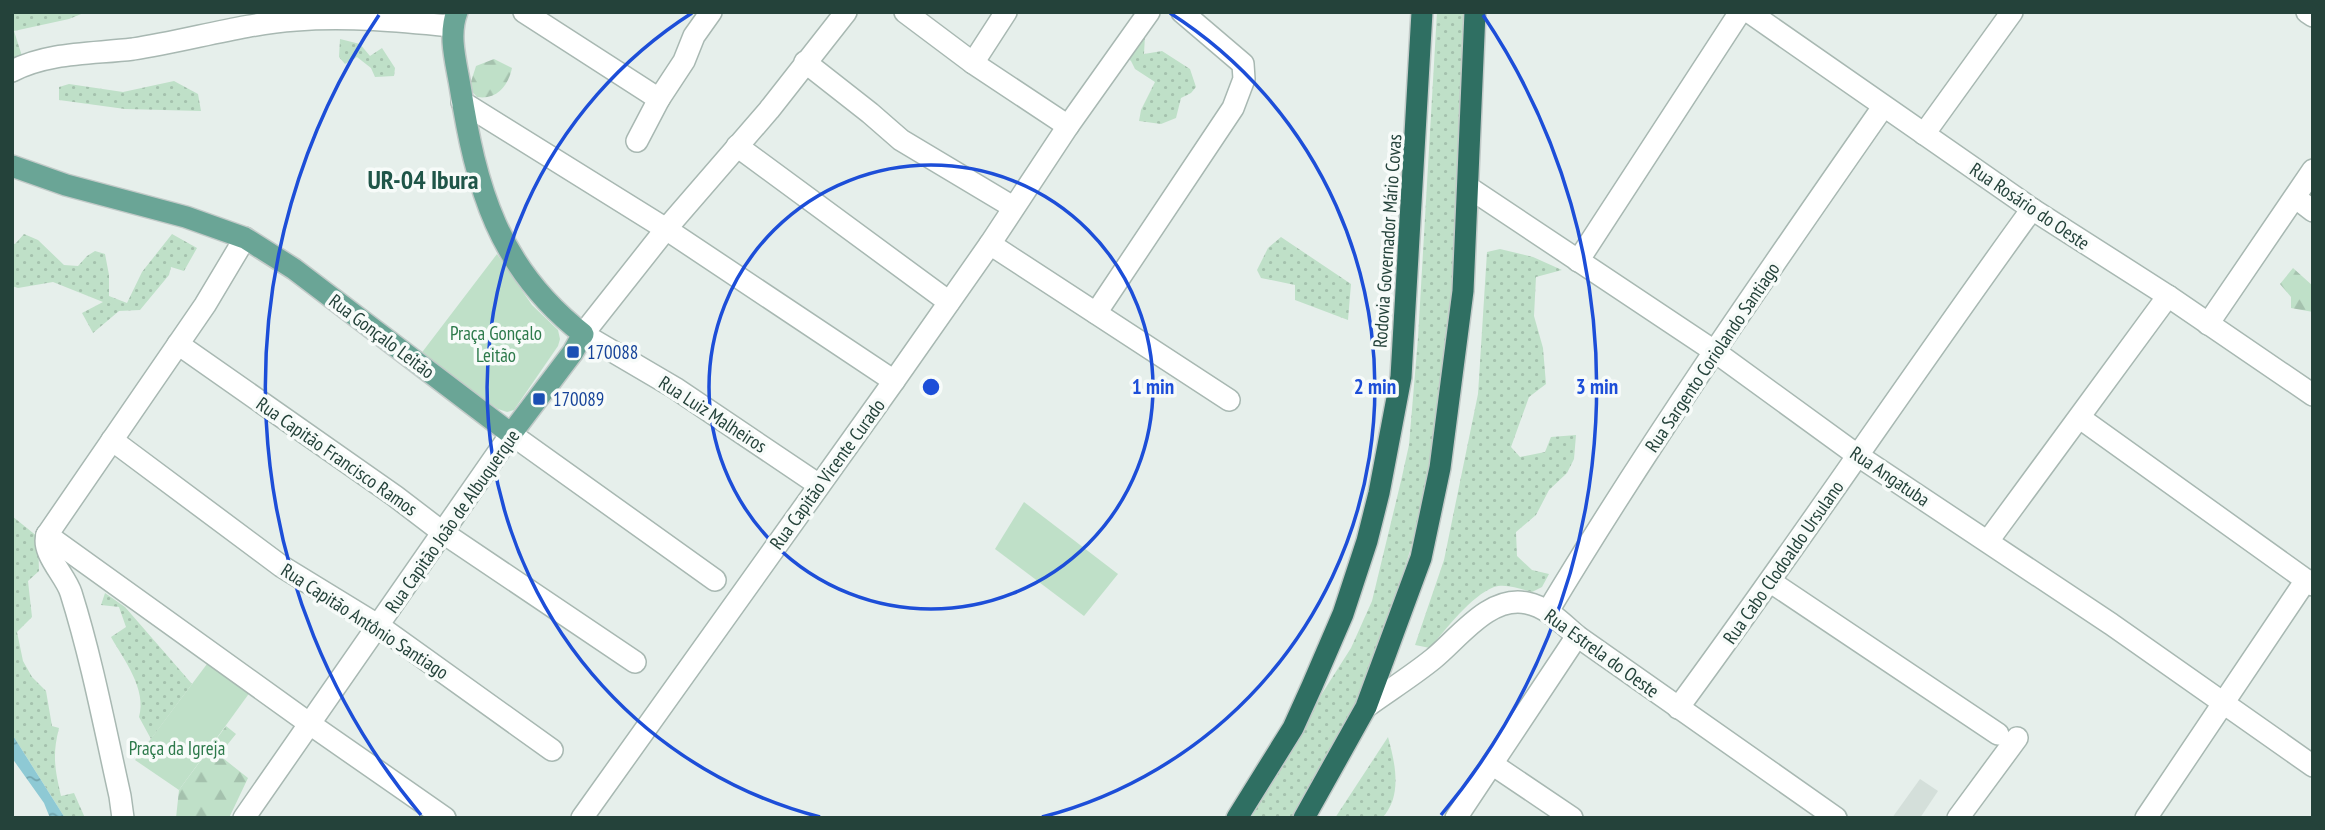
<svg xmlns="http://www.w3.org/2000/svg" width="2325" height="830" viewBox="0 0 2325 830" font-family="'PT Sans Narrow',sans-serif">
<defs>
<pattern id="grass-dots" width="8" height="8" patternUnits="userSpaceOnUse" patternTransform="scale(1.75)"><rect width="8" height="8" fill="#bfe0c8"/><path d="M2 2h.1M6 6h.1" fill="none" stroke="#a4c1ad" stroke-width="1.8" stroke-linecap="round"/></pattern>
<pattern id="forest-firs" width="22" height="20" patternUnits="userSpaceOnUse" patternTransform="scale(1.75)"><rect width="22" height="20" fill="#bfe0c8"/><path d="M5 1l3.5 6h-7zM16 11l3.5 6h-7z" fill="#a4c1ad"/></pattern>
<pattern id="water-ripples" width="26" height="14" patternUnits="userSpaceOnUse" patternTransform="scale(1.75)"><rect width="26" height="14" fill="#8ec9d4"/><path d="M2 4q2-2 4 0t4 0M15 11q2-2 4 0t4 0" fill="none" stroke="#74a5ad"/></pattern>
</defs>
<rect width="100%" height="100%" fill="#e6efeb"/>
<!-- built -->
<path fill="#d4dfda" d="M1920,779L1938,791L1920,818H1892Z"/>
<!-- grass -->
<g fill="url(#grass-dots)">
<path d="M12,12H86L69,19L14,31L22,56L12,62Z"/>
<path d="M1437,12H1469L1462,223L1429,487L1390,618L1361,693L1340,738L1294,818H1251L1316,703L1351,648L1372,601L1401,481L1409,445L1418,338Z"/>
<path d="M1145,35L1144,54L1162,51L1190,69L1196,87L1191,93L1181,98L1176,118L1161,124L1139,121L1141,110L1155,82L1135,69L1131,61L1125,56Z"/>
<path d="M340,39L360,44L370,56L382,48L395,68L394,76L375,77L371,68L357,57L345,64L339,57Z"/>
<path d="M174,81L198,94L201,111L125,109L59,100V87L69,84L123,92Z"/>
<path d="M24,234L38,240L64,265L78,266L87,256L95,251L105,254L109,275V296L127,303L142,272L172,234L197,248L184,271L171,267L169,275L140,310L119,311L93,333L82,313L103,302L53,282L18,288L12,286V243L15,244Z"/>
<path d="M1281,237L1351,284L1348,320L1295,300V285L1261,278L1257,270L1268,248Z"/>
<path d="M1500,249L1533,257L1562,270L1536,277L1534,316L1543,348L1546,384L1529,397L1511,447L1520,457L1545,452L1551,437L1576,435L1574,459L1567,473L1549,490L1536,515L1516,532L1517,556L1532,570L1549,574L1542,587L1532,592C1521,589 1505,583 1494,587C1471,596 1446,629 1430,648L1415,645L1444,560L1478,394L1487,252Z"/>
<path d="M12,516L38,537L39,571L28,581L32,617L17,632L23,661L32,677L46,691L52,726L59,728C52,755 55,770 61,796L74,793L85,818H65L12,734Z"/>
<path d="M105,593L125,607L192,684L151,739L139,717C147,689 124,660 111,637L126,627L119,607L101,605Z"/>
<path d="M1388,737C1395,763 1403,796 1382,818H1335Z"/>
</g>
<!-- forest -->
<g fill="url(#forest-firs)">
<path d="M494,59L512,68C508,86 497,100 477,97L469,88L476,66Z"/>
<path d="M2293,268L2313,286V312L2291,308V297L2280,284Z"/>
<path d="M226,726L236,734L219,755L248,778L229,818H176L179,790Z"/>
</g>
<!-- park -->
<g fill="#bfe0c8">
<path d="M497,254L532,305L558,330L560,339L558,346L514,410L507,412L498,409L420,355Z"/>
<path d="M1024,502L1118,574L1084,616L995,549Z"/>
<path d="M210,660L253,688L179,790L135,760Z"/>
</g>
<!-- water -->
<path fill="url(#water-ripples)" d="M12,734L65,818H50L44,803L12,758Z"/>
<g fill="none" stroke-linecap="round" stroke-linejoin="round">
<defs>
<g id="minor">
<path d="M524,12L659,99"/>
<path d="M905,12L973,63L1068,126"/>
<path d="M1749,12L2032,209L2168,296L2313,395"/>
<path d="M2307,12L2313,16"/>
<path d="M805,62L870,113L901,140L1013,207"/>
<path d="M973,63L1006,12"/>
<path d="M12,71C49,52 92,54 133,49C187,41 241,24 296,20C348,16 400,21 451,26"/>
<path d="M462,102L666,229L894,381"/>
<path d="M1924,134L2012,12"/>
<path d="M637,141L659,99L684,61L694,36L711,12"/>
<path d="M737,146L949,302"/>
<path d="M1468,187L1714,351L1857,455L2111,624L2313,766"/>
<path d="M2296,198L2313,211"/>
<path d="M990,244L1229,400"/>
<path d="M1578,261L1740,12"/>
<path d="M1096,313L1233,108L1244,79L1243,64L1182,12"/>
<path d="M2208,324L2313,170"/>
<path d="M178,344L395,496L442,532L635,662"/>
<path d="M2080,418L2313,585"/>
<path d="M112,440L281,566L379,626L552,750"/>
<path d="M819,485L675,388L583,334L666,229L769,110L846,12"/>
<path d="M47,535L310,724L445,818"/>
<path d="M47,535L205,305L245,238"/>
<path d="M47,535C41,553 66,576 71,593C92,660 105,729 120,796L123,818"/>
<path d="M1988,541L2168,296"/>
<path d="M1771,582L1998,734"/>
<path d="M1548,611C1652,438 1768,272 1883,107"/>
<path d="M1366,707C1388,691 1412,676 1433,659C1459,638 1489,595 1527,603C1547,607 1562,623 1577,636L1836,818"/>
<path d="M1678,708C1799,544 1912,374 2032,209"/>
<path d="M1492,764L1572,818"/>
<path d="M244,818L511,434L715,580"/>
<path d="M582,818L894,381L990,244L1068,126L1149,12"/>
<path d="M1456,818L1577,636"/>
<path d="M1958,818L2017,738"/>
<path d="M2146,818L2306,580"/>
</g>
<path id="major" d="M12,166L66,185L186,217L245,238L294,269L511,434L573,352L583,334C498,268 476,188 460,86C456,62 448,35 457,12"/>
<g id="highway">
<path d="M1237,818L1293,728L1312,686L1343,614L1367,541L1379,493L1401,377L1422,12"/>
<path d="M1304,818L1366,707L1421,558L1440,468L1463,291L1475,12"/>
</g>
</defs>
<!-- minor casing -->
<use href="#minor" stroke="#a8b8b2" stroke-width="24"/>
<!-- major casing -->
<use href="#major" stroke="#c2cac8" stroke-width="24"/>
<!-- highway casing -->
<use href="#highway" stroke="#c2cac8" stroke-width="24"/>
<!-- minor -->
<use href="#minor" stroke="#fff" stroke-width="21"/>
<!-- major -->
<use href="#major" stroke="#6aa596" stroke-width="21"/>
<!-- highway -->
<use href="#highway" stroke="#2f6f62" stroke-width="21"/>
</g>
<!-- distance rings -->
<g fill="none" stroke="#1d4ed8" stroke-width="3.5">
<circle cx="931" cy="387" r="222"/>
<path d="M820 817A444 444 0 0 1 692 13M1170 13A444 444 0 0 1 1042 817"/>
<path d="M421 815A666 666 0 0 1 379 15M1483 15A666 666 0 0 1 1441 815"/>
</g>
<!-- markers -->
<g fill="#1a4fb4" stroke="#f7fbf9" stroke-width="2.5">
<rect x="566" y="345" width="14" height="14" rx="3.5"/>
<rect x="532" y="392" width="14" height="14" rx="3.5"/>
</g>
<g text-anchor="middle" stroke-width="7" stroke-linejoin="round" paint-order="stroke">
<!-- street labels -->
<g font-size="19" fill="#24423a" stroke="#f7fbf9">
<text transform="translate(2030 206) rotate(34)" y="7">Rua Rosário do Oeste</text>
<text transform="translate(1387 241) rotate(-86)" y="7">Rodovia Governador Mário Covas</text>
<text transform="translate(382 336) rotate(37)" y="7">Rua Gonçalo Leitão</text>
<text transform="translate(1712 357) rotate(-56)" y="7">Rua Sargento Coriolando Santiago</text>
<text transform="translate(713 414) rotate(33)" y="7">Rua Luiz Malheiros</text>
<text transform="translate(337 456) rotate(35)" y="7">Rua Capitão Francisco Ramos</text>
<text transform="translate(827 474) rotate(-54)" y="7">Rua Capitão Vicente Curado</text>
<text transform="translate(1890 476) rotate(34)" y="7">Rua Angatuba</text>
<text transform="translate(452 521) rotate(-55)" y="7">Rua Capitão João de Albuquerque</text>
<text transform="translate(1783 562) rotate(-55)" y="7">Rua Cabo Clodoaldo Ursulano</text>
<text transform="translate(365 621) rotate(33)" y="7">Rua Capitão Antônio Santiago</text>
<text transform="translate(1602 653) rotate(36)" y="7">Rua Estrela do Oeste</text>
</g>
<!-- park labels -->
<g font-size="19" fill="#2d7a4b" stroke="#f7fbf9">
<text x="496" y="340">Praça Gonçalo<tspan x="496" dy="22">Leitão</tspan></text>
<text x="177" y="755">Praça da Igreja</text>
</g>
<!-- transit labels -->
<g font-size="19" fill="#164399" stroke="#f7fbf9" text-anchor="start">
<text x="587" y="359">170088</text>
<text x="553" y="406">170089</text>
</g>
<!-- district labels -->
<g font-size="26" font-weight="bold" fill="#1f5548" stroke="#f7fbf9">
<text x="423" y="189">UR-04 Ibura</text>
</g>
</g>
<circle cx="931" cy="387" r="10" fill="#1d4ed8" stroke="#f7fbf9" stroke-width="3.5"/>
<g font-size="21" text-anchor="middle" font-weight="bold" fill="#1d4ed8" stroke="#f7fbf9" stroke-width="7" stroke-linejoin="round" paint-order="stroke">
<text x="1153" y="394">1 min</text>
<text x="1375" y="394">2 min</text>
<text x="1597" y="394">3 min</text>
</g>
<!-- border -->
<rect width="2325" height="830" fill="none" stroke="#24423a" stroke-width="28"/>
</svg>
